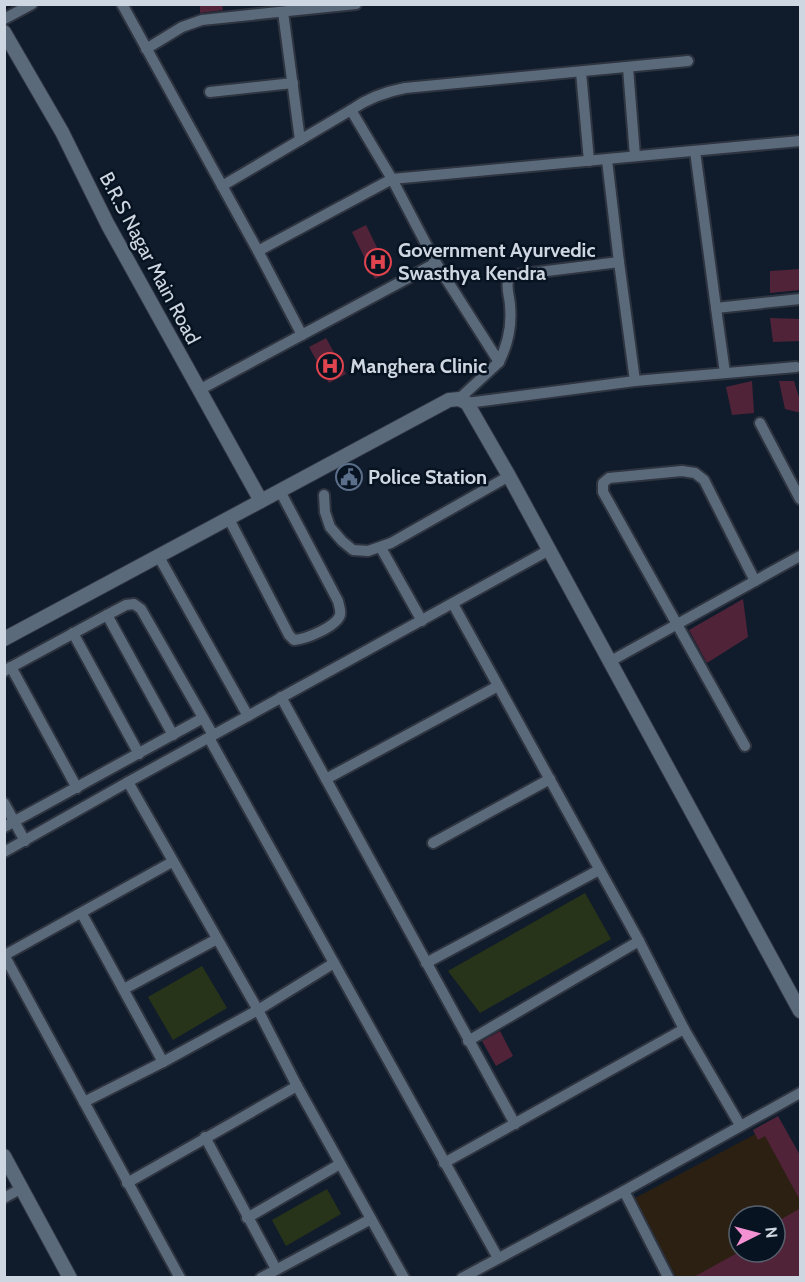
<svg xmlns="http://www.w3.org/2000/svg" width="805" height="1282" viewBox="0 0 805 1282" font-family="Cabin,sans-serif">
<rect width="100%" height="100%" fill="#101c2b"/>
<!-- education -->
<path fill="#2b2012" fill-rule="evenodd" d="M776,1123L800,1170V1277H676L635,1198ZM739,1216H775V1252H739Z"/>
<!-- green -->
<g fill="#283419">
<path d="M585,893L611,939L480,1013L448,971Z"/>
<path d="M202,966L227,1008L173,1040L148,997Z"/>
<path d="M327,1189L341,1214L286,1246L272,1220Z"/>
</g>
<!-- building -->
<g fill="#512338">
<path d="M200,4H222L223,10L200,13Z"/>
<path d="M366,225L389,272L375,279L352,232Z"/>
<path d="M801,269V290L770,293V271Z"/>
<path d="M770,318L801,319V341L773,342Z"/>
<path d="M326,338L346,374L329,383L309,347Z"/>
<path d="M752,381L754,413L732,415L726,387Z"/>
<path d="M779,381H794L801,404V413L785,409Z"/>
<path d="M743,599L748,637L707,663L689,630Z"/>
<path d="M500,1031L513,1056L496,1066L482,1041Z"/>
<path d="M778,1116L801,1157V1202L765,1136L758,1140L753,1130Z"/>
<path d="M801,1208V1278H692L739,1252H775V1232L780,1230L776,1222Z"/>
</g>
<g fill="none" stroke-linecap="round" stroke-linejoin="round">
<defs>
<g id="minor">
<path d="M122,4L258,251L302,335"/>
<path d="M283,12L300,140"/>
<path d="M4,19L32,4"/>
<path d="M146,49L182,27L202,20L356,4"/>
<path d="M628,68L635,156"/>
<path d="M581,72L589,161"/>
<path d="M210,92L293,83"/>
<path d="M695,151L716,308L800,299"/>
<path d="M607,160L619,262L635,381"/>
<path d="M222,186L351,110"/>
<path d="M258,251L392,179L800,141"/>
<path d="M436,263L392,179L351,110C368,98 384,92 405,88L688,61"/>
<path d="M716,308L725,373"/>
<path d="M499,362C508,344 512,326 510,306C510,298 506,289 508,281C510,276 510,277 515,275L619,262"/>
<path d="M199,390L436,263L499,362L459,399"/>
<path d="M467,403L635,381L796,367"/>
<path d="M760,423L800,499"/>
<path d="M324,495L325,512L330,527L342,541L353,550L368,551L391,543L509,476"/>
<path d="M229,519L289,635L294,640C306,639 336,627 340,615C341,610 339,606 338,601L280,491"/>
<path d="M381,548L422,621"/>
<path d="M159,557L248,716"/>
<path d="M453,604L639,941L684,1029L740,1125"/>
<path d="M107,615L173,735"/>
<path d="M73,633L139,754"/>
<path d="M609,662L800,556"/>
<path d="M11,667L77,788"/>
<path d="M4,671L107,615L126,605L134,604L141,609L213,735"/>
<path d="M281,697L515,1124"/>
<path d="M209,738L498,1258"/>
<path d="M745,746L603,492V483L609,478L682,471L695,473L704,480L755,581"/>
<path d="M326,779L498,686"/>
<path d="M128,782L258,1010L297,1086L404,1278"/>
<path d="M4,803L25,841"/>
<path d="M4,827L203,718"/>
<path d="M433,843L550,779"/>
<path d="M4,852L128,782L549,550"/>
<path d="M82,914L163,1062L84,1102"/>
<path d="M4,955L180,1278"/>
<path d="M5,955L172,862"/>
<path d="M426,963L599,870"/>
<path d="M124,989L217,939"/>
<path d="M468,1041L639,941"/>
<path d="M163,1062L258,1010L334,963"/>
<path d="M205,1137L276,1269"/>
<path d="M444,1163L684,1029"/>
<path d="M127,1183L297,1086"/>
<path d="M624,1191L668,1277"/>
<path d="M4,1198L22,1188"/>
<path d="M247,1218L340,1164"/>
<path d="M261,1278L371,1219"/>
<path d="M462,1278L624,1191L800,1093"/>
</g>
<g id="tertiary">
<path d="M4,32L62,132L108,225L261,501"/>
<path d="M4,639L449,400L459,399L467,403L509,476L800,1011"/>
<path d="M4,1156L70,1278"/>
</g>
</defs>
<!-- minor casing -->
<use href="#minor" stroke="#2e3440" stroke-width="14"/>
<!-- tertiary casing -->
<use href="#tertiary" stroke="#2e3440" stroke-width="16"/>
<!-- minor -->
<use href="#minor" stroke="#5b6a7b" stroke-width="10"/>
<!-- tertiary -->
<use href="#tertiary" stroke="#5b6a7b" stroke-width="14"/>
</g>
<!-- icons -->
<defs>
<symbol id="hospital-ring" viewBox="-11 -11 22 22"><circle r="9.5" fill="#071321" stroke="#e0444e" stroke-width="1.5"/><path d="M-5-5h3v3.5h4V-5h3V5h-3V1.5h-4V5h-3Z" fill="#e0444e"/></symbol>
<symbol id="civic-ring" viewBox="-11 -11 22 22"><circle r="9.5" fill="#071321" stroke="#5c6f8a" stroke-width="1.5"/><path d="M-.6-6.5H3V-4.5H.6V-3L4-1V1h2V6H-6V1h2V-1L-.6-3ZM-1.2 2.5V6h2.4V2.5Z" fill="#5c6f8a"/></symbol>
</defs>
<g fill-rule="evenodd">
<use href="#hospital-ring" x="363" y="247" width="30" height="30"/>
<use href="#hospital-ring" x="315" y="351" width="30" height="30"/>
<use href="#civic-ring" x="334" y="462" width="30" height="30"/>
</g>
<g text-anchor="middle" stroke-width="5" stroke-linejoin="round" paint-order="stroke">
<!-- poi labels -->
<g font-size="20" font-weight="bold" fill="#ced6e1" stroke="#071321" text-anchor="start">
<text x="398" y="257">Government Ayurvedic<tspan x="398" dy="23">Swasthya Kendra</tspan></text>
<text x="350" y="373">Manghera Clinic</text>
<text x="368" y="484">Police Station</text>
</g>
<!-- street labels -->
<g font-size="20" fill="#ced6e1" stroke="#071321">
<text transform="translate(150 258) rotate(62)" y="7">B.R.S Nagar Main Road</text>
</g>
</g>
<!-- border -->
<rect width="805" height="1282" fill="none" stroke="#ced6e1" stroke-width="12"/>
<!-- north arrow -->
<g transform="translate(757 1234) rotate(84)"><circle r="28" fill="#071321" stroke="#57616e" stroke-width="1.5"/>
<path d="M0-4.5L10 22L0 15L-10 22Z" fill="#f491d3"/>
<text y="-9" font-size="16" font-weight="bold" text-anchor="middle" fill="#ced6e1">N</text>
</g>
</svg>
